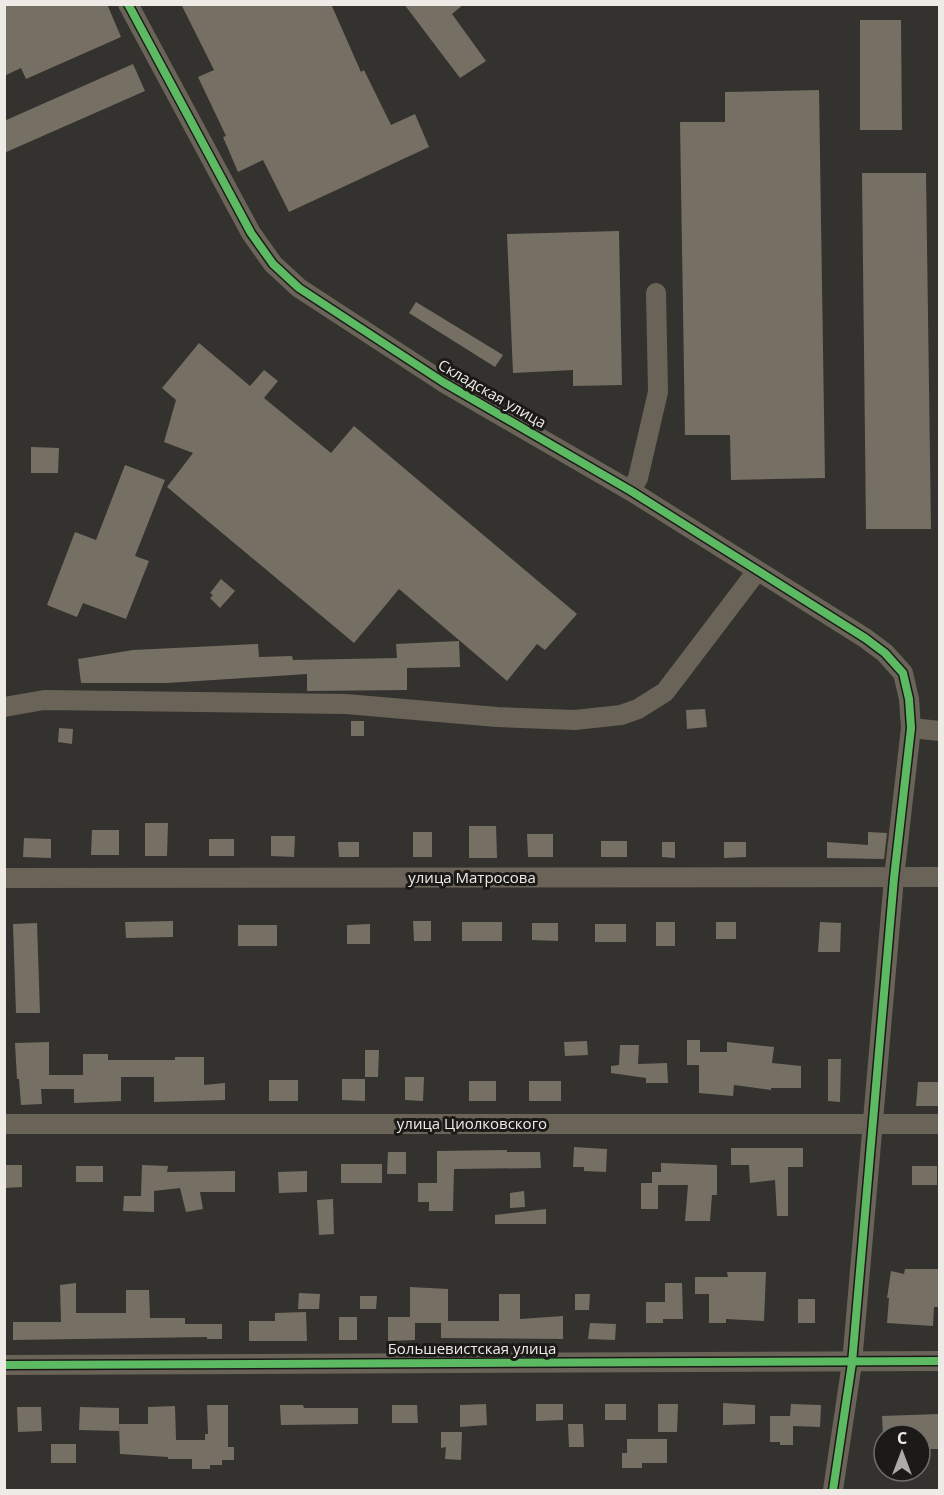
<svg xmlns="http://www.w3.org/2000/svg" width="944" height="1495" viewBox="0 0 944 1495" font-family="'Open Sans',sans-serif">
<rect width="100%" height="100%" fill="#34322f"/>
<!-- building -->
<g fill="#766f64">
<path d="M4,4H107L121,37L26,79L21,68L4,76Z"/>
<path d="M181,4H331L361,72L364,70L391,125L415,114L429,147L289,212L263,160L238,172L223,137L226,136L198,77L214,70Z"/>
<path d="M404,4H464L452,14L486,61L460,78Z"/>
<path d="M860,20H901L902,130H860Z"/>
<path d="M133,64L145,91L4,153V121Z"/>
<path d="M819,90L825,478L731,480L730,435H685L680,122H725V92Z"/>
<path d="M862,173H926L931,529H866Z"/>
<path d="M619,231L622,385L573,386V370L513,373L507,234Z"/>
<path d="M416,302L503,355L495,367L409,313Z"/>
<path d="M199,343L250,386L264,370L278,381L264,398L331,453L354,426L577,614L545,650L537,644L507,681L399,589L354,643L167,487L193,453L164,442L176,400L162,388Z"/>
<path d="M31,447L59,448L58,473H31Z"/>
<path d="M125,465L165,480L135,556L149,561L126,619L83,603L77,617L47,605L75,532L96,540Z"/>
<path d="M221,579L235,591L220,608L210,598L213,595L210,593Z"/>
<path d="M459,641L460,667L407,668V690L307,691V674L167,683H81L78,659L133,650L258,644L259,657L292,656L293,660L397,658L396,644Z"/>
<path d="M705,709L707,727L687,729L686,710Z"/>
<rect x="351" y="721" width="13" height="15"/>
<path d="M59,728L73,729L72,744L58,742Z"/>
<path d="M145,823H168L167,856H145Z"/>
<path d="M469,826H496L497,858H469Z"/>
<path d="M92,830H119V855H91Z"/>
<rect x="413" y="832" width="19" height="25"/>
<path d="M868,832L887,833L884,859L827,858V842L868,845Z"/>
<path d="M527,834H553V857H528Z"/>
<path d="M271,836H295L294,857L271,856Z"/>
<path d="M24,838L51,839V858L23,857Z"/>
<rect x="209" y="839" width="25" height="17"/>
<rect x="601" y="841" width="26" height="16"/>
<path d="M338,842H359V857H339Z"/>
<path d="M662,842H675V858L662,857Z"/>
<path d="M724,842H746V857L724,858Z"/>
<path d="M173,921V937L126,938L125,922Z"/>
<path d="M413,921H431V941H414Z"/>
<rect x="462" y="922" width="40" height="19"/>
<rect x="656" y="922" width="19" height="24"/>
<rect x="716" y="922" width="20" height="17"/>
<path d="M820,922L841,923L840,952H818Z"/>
<path d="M37,923L40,1013H16L13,924Z"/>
<path d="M532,923H558V941L532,940Z"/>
<path d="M370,924V944H347V925Z"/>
<rect x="595" y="924" width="31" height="18"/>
<rect x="238" y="925" width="39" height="21"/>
<path d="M687,1040H700V1052H727V1042L774,1047L772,1063L801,1066V1088H771V1090L734,1085L733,1096L699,1093V1065H687Z"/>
<path d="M587,1041L588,1055L565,1056L564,1042Z"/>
<path d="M49,1042V1075H83V1054H108V1060H175V1057H204V1085L225,1083V1100L154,1102V1077H121V1101L74,1103V1089H41L42,1104L21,1105L19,1079H17L15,1043Z"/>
<path d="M620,1045H639L638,1064L667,1063L668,1083H646V1078L611,1073V1066L619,1065Z"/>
<path d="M365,1050H379L378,1077H365Z"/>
<path d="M828,1059H841L840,1102L828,1101Z"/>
<path d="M405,1077H424L423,1101L405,1100Z"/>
<path d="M342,1079H365V1101L342,1100Z"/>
<rect x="269" y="1080" width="29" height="21"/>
<rect x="469" y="1081" width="27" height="20"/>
<rect x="529" y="1081" width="32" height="20"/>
<path d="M918,1082H939V1106H916Z"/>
<path d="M574,1147L607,1149L606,1172L584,1171V1167H573Z"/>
<path d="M731,1148H803V1167H788V1216H777L775,1180L750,1183L749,1165H731Z"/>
<path d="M507,1150V1152H540L541,1168L454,1169L453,1211H429V1202H418V1183H437V1151Z"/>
<path d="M388,1152H406V1174H387Z"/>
<path d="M661,1163L717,1165V1195H712L710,1221H685L688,1185H658V1209H641V1183H652V1172H661Z"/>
<rect x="341" y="1164" width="41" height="19"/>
<path d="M4,1165H22V1187L4,1188Z"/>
<path d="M142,1165L168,1166L167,1172L235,1171V1192H200L203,1209L186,1212L180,1188L154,1191V1212L123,1211L124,1196H141Z"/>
<rect x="76" y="1166" width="27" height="16"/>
<rect x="912" y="1166" width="25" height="19"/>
<path d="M307,1171V1192L279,1193L278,1172Z"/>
<path d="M524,1191L525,1207L510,1208V1193Z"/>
<path d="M333,1199L334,1234L319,1235L317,1200Z"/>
<path d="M546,1209V1224H495V1215Z"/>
<path d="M905,1269H939V1307H934L933,1326L887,1323L889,1298H887L891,1271L904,1274Z"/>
<path d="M727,1272H766L764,1321L726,1319V1323H709V1294H695V1277H728Z"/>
<path d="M76,1283V1313H126V1290H149L150,1318H185V1324H222V1339H207V1337L13,1340V1322H61L60,1285Z"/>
<path d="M665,1283H682L683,1319H663V1323H646V1302H665Z"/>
<path d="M410,1287L448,1289V1321H499V1294H520V1319L563,1316V1339L441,1338V1323H415V1340L388,1341V1317H410Z"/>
<path d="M299,1293L320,1294L319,1309H298Z"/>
<path d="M575,1294H590L589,1310H575Z"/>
<path d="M360,1296H377L376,1309H360Z"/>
<rect x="798" y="1299" width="17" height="24"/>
<path d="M306,1312L307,1341H249V1321H275V1313Z"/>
<rect x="339" y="1317" width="18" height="23"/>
<path d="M590,1323L616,1324L615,1340L588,1339Z"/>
<path d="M723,1403L755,1405V1424L723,1425Z"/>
<path d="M486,1404L487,1425L460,1427V1405Z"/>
<path d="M536,1404H563V1420L536,1421Z"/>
<rect x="605" y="1404" width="21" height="16"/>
<path d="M658,1404H678L677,1432H658Z"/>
<path d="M791,1404L821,1405L820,1427L793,1426V1445H780V1442H770V1416H790Z"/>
<path d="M207,1405H228V1447H234V1460H222V1465H210V1469H192V1459H168V1457L120,1454L119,1424H148V1407L175,1406L176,1440H205V1434H208Z"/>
<path d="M280,1405H303L304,1408H358V1424L281,1425Z"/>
<path d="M392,1405H417L418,1423H392Z"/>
<path d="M17,1407H41L42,1431L18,1432Z"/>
<path d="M80,1407L119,1408V1431L79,1430Z"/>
<path d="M939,1414V1449H920V1435H883L882,1416Z"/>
<path d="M568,1424H583L584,1447H569Z"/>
<path d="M441,1432H462L461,1460L445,1459L446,1447L441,1448Z"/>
<path d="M627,1439H667V1463H642V1468H622V1453H627Z"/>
<rect x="51" y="1444" width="25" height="19"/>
</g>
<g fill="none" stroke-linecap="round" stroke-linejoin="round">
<!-- minor -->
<g stroke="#6a6358" stroke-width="20">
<path d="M128,4L251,233L273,264L299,288L443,382L631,491L865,638L885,653L903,673L909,699L911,728L894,878L852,1363L833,1490"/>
<path d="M631,491L638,478L658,392L656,293"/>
<path d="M4,707L44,700L346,704L497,717L575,720L621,715L638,709L665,692L757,571"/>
<path d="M911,728L940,731"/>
<path d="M4,878L940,877"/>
<path d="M4,1124H940"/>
<path d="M4,1365L940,1361"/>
</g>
<defs>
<g id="cycleway">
<path d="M128,4L251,233L273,264L299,288L443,382L631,491L865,638L885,653L903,673L909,699L911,728L894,878L852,1363L833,1490"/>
<path d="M4,1365L940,1361"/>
</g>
</defs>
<!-- cycleway casing -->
<use href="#cycleway" stroke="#1c1a18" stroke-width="11"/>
<!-- cycleway -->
<use href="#cycleway" stroke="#5cba63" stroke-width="8"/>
</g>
<g text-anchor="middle" stroke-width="6" stroke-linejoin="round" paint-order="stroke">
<!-- street labels -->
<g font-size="15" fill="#eeebe7" stroke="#1c1a18">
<text transform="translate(492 394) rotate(30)" y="5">Складская улица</text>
<text x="472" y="883">улица Матросова</text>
<text x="472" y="1129">улица Циолковского</text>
<text x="472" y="1354">Большевистская улица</text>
</g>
</g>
<!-- border -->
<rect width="944" height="1495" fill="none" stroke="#eeebe7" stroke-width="12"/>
<!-- north arrow -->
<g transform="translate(902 1453)"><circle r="28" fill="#1c1a18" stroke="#706e6b" stroke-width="1.5"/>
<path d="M0-4.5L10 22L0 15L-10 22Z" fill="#adaaa7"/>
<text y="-9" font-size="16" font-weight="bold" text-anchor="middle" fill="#eeebe7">С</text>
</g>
</svg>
